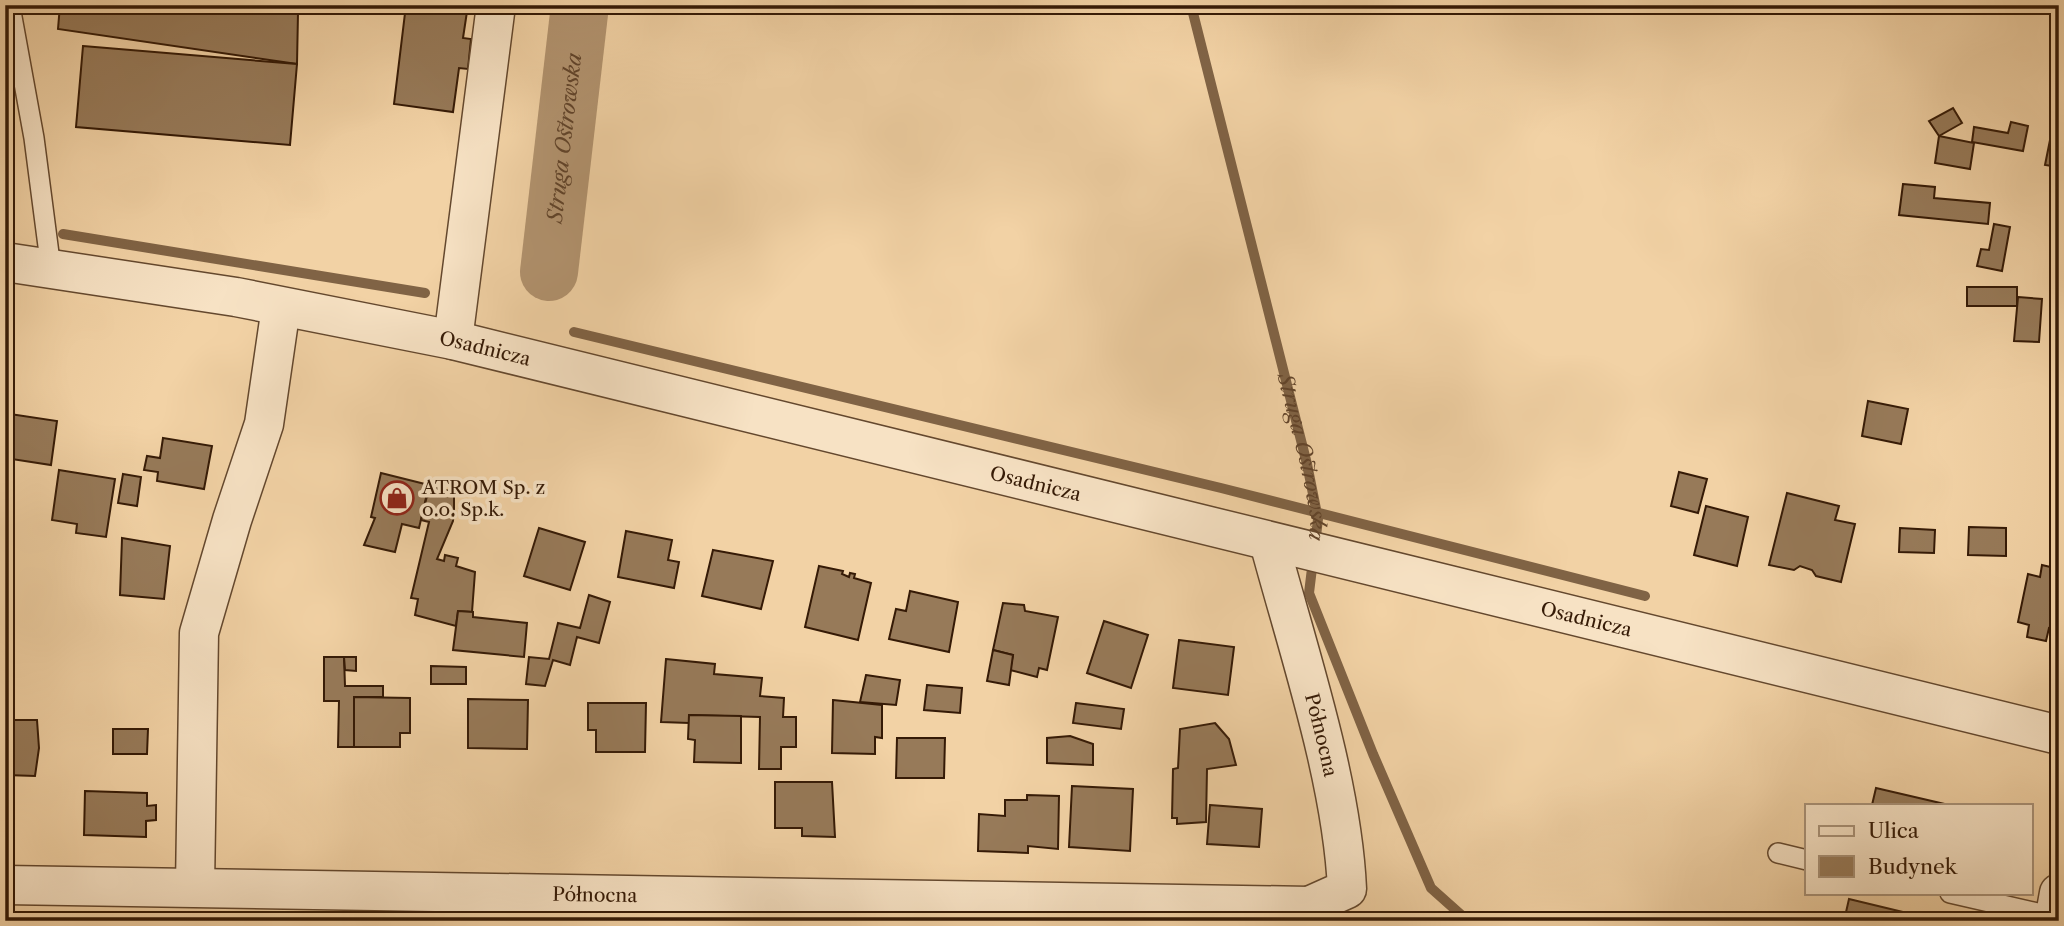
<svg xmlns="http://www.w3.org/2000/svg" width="2064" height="926" viewBox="0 0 2064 926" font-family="'Libre Caslon Text',serif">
<rect width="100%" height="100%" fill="#f2d2a5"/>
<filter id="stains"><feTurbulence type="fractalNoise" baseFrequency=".00286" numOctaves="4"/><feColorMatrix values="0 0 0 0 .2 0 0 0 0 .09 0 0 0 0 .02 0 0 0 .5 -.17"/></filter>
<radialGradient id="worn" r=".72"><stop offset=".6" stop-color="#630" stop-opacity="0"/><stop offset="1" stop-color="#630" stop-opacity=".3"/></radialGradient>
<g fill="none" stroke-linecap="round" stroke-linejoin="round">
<!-- stream -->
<g stroke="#806345" stroke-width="10">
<path id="s1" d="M1191,5L1307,464L1318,519L1315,545"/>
<path d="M5,228H9"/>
<path d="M63,234L425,293"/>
<path d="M574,332L1221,488L1645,596"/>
<path d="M1313,560L1309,593L1373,754L1431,888L1468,921"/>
</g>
<!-- river -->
<path stroke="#b2936f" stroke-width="58" id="s2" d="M549,272L580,5"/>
</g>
<!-- building -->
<g fill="#977a59" stroke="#351a06" stroke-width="2">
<path d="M60,5H206L298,13L297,64L58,29Z"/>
<path d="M206,5H299L298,13Z"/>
<path d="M406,5H468L463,38L471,39L468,69L459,68L453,112L394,104Z"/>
<path d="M83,46L297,64L290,145L76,127Z"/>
<path d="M5,62H9L5,104Z"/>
<path d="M1953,108L1962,123L1939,136L1929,121Z"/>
<path d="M2011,122L2028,126L2023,151L1972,142L1974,127L2008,133Z"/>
<path d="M2052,130L2059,131V167L2045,165Z"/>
<path d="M1939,136L1974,143L1970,169L1935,163Z"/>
<path d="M1903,184L1935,187L1934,198L1990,203L1988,224L1899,215Z"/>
<path d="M1994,224L2010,227L2002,271L1977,266L1981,249L1989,250Z"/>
<path d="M2057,235H2059V263L2052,261Z"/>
<rect x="1967" y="287" width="50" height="19"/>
<path d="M2018,297L2042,299L2039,342L2014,341Z"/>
<path d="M1868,401L1908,409L1901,444L1862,436Z"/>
<path d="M10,414L57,421L51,465L5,458Z"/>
<path d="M163,438L212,446L204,489L157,481L158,472L144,470L147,456L160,458Z"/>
<path d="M59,470L115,479L106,537L76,533L77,524L52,520Z"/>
<path d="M1679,472L1707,479L1698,513L1671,506Z"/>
<path d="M381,473L429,485L419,528L402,524L395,552L364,545L375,518L371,517Z"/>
<path d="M123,474L141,477L137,506L118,503Z"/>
<path d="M437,488L454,492V509L453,521L437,559L444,561L445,555L458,558L456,566L475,572L472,612L458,611L456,626L415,615L418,599L411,598L429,522L421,520L428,492L435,494Z"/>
<path d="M1787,493L1839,506L1835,520L1855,524L1841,582L1816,576L1812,570L1800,566L1794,570L1769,565Z"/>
<path d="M1706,506L1748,517L1737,566L1694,555Z"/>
<path d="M1969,527L2006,528V556L1968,555Z"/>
<path d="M539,528L585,542L570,590L524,576Z"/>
<path d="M1900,528L1935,530L1934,553L1899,552Z"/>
<path d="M626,531L672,540L668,560L679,562L674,588L618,577Z"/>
<path d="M122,538L170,546L164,599L120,595Z"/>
<path d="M713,550L773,561L761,609L702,596Z"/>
<path d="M2042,565L2059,569V631L2049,628L2046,641L2027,637L2029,625L2018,622L2028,574L2040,577Z"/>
<path d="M819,566L843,571L842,574L849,577L850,573L855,574L854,578L871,583L858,640L805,627Z"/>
<path d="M910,591L958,602L949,652L889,639L896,609L906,611Z"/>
<path d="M589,595L610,602L599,643L577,637L570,665L553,660L545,686L526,684L529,657L549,659L558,623L580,628Z"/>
<path d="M1003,603L1024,605L1025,611L1058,617L1047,670L1039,668L1037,677L1010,670L1013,655L993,650Z"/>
<path d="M458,611L473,612V617L527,623L524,657L453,650Z"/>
<path d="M1104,621L1148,635L1131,688L1087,673Z"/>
<path d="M1179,640L1234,647L1228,695L1173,688Z"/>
<path d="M993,650L1013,655L1009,685L987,681Z"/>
<path d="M324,657H344L345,686H383V697H354V747H338L339,701H324Z"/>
<path d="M344,657H356V671L345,670Z"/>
<path d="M666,659L715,664L714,674L762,678L760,696L784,698L783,717H796V747H781V769H759L760,717L689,715V723L661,722Z"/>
<path d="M431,666L466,667V684H431Z"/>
<path d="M866,675L900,680L896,705L860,702Z"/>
<path d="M927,685L962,688L960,713L924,710Z"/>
<path d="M354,697L410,698V733H400V747H354Z"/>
<path d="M468,699L528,700L527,749L468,748Z"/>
<path d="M833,700L882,705V738L875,737V754L832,753Z"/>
<path d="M588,703H646L645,752H596V730H588Z"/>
<path d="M1076,703L1124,709L1121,729L1073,723Z"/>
<path d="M689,715L741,716V763L694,762L695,740L688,739Z"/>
<path d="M7,720H37L39,748L35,776L6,775Z"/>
<path d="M1215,723L1229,739L1236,765L1207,769L1206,822L1177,824V818H1172L1173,769L1178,768L1180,729Z"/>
<path d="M113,729H148L147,754H113Z"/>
<path d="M1070,736L1093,744V765L1047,763V738Z"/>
<path d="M897,738H945L944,778H896Z"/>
<path d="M775,782H832L835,837L802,836V828H775Z"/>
<path d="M1072,786L1133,789L1130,851L1069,847Z"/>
<path d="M1876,788L1949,805H1872Z"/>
<path d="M85,791L147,793V806L156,805V820L146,821V837L84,835Z"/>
<path d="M1027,795L1059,796L1058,849L1028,846V853L978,851L979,814L1005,816V800H1027Z"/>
<path d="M1210,805L1262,809L1259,847L1207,844Z"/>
<path d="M1849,899L1903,912L1901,921H1844Z"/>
</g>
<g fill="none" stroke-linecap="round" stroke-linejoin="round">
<defs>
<g id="lane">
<path d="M10,6L34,138L51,269"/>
<path d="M1778,853L1807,860"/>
<path d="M1950,893L2055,917"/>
</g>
<g id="street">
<path id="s3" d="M5,262L236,297L453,340L2059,735"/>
<path d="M453,340L496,5"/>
<path id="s4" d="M1269,542C1298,650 1342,779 1347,889L1309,906L1310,921"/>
<path id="s5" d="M5,885L1309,906"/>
<path d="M195,887L199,633L232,520L264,424L281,307"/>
<path d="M2054,921L2059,893"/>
</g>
</defs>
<!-- lane casing -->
<use href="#lane" stroke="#64482e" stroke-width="22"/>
<!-- street casing -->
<use href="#street" stroke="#64482e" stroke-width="41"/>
<!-- lane -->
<use href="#lane" stroke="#f7e2c4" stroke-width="19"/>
<!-- street -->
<use href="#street" stroke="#f7e2c4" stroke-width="38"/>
</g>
<!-- icons -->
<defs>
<symbol id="shop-ring" viewBox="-11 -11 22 22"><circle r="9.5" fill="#f7e2c4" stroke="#8f2418" stroke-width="1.5"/><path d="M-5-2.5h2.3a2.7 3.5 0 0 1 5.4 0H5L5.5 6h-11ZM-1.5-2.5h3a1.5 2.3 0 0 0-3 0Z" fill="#8f2418"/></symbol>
</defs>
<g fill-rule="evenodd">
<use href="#shop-ring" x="378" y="479" width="38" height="38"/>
</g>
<g text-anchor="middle" stroke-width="7" stroke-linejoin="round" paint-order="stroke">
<!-- street labels -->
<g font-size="19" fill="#351a06" stroke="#f7e2c4">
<text dy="7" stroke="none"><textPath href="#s3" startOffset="488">Osadnicza</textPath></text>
<text dy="7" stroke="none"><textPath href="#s3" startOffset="1055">Osadnicza</textPath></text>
<text dy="7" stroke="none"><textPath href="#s3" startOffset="1622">Osadnicza</textPath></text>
<text dy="7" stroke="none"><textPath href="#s4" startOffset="200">Północna</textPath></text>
<text dy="7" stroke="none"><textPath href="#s5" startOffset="590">Północna</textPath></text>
</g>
<!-- poi labels -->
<g font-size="19" fill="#351a06" stroke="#f7e2c4" text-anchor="start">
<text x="422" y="494">ATROM Sp. z<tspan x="422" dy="22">o.o. Sp.k.</tspan></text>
</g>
<!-- water labels -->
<g font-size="21" font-style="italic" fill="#61442b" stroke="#f7e2c4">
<text dy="7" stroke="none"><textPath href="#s2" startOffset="135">Struga Ostrowska</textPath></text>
<text dy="7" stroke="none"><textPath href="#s1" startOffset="466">Struga Ostrowska</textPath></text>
</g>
</g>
<!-- margin -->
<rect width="2064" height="926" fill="none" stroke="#f2d2a5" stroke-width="28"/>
<rect x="7" y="7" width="2050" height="912" fill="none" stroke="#351a06" stroke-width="3.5"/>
<rect x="14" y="14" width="2036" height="898" fill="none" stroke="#351a06" stroke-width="2"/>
<!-- legend -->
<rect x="1805" y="804" width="228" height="91" fill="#f7e2c4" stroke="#a99278" stroke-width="2"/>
<rect x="1819" y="826" width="35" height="10" fill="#f7e2c4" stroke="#a99278" stroke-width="2"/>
<text x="1868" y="838" font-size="21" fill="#351a06">Ulica</text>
<rect x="1819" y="856" width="35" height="21" fill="#977a59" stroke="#a99278" stroke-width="2"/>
<text x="1868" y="874" font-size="21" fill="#351a06">Budynek</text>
<rect width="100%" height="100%" filter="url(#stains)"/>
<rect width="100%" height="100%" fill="url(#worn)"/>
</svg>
